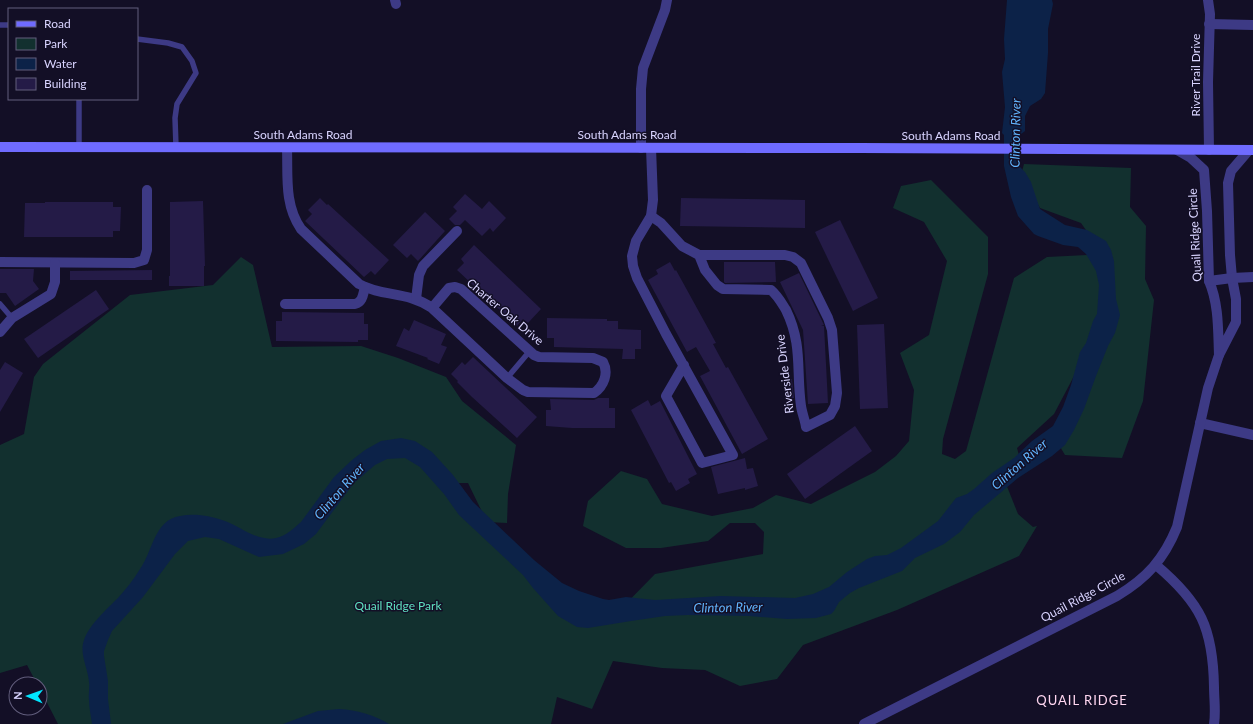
<svg xmlns="http://www.w3.org/2000/svg" width="1253" height="724" viewBox="0 0 1253 724" font-family="Lato,sans-serif">
<rect width="100%" height="100%" fill="#130f26"/>
<!-- green -->
<path fill="#12302f" d="M1024,164L1131,168L1130,207L1146,226L1145,279L1154,300L1143,401L1122,458L1065,455L1059,445L1085,380L1074,376L1054,414L1017,448L1021,463L1006,484L1018,514L1033,527L1037,526L1019,556L897,610L803,645L777,679L740,686L705,670L662,668L613,661L592,709L557,697L551,724H58L40,689V684H37L27,665L0,673V445L24,434L34,377L43,364L130,295L213,285L241,257L253,265L272,347L361,346L398,358L446,377L462,401L516,445L508,494L507,523L487,522L468,483H451L449,500L610,620L655,574L763,554L764,532L755,523H730L708,541L661,548H626L583,526L588,501L621,471L647,479L662,504L712,516L753,508L776,495L811,504L875,472L896,456L909,441L914,390L900,353L929,335L947,261L924,222L893,208L901,186L931,180L988,237V274L943,439L942,454L955,459L966,451L1014,278L1047,257L1087,255L1095,243L1081,223L1040,208L1021,175Z"/>
<!-- water -->
<g fill="#0c2248">
<path d="M1007,0H1052L1053,4L1048,29V53L1045,93L1041,99L1030,106L1025,116V131L1020,135V167L1025,172L1031,182L1040,209L1065,225L1087,230L1106,241L1111,250L1114,261L1116,299L1120,315L1115,333L1108,346L1096,376L1084,409L1074,430L1065,445L1052,456L1018,478L974,515L960,532L944,544L915,558L902,571L859,588L850,593L839,602L834,611L831,614L816,618L787,619L749,616L688,615L665,616L631,621L588,628L577,627L558,616L533,588L523,575L459,515L444,494L420,467L405,458L387,459L375,465L354,483L316,534L304,544L283,554L259,557L219,539L205,537L188,541L175,554L143,597L112,631L108,640L104,651V656L108,681V699L111,724H92C91,716 89,708 89,700C88,694 90,688 89,682C88,668 79,654 84,640C89,625 107,609 118,598C126,589 134,579 140,569C153,551 154,520 180,516C195,513 211,516 225,521C241,527 258,542 276,538C286,536 294,528 301,522L334,477L352,460L365,450L381,441L401,438L415,441L432,452L453,475L473,502L534,560L562,583L579,591L603,599L609,600L626,597L655,600L721,596L795,598L813,594L829,587L847,572L867,559L875,556L887,555L901,548L938,521L956,498L967,494L974,489L992,473L1014,458L1032,441L1053,426L1063,407L1071,385L1080,352L1086,343L1093,321L1097,314L1099,285L1096,271L1086,254L1078,247L1063,245L1038,236L1034,234L1018,216L1011,197L1004,166V135L1002,133L1005,107L1002,72L1005,59L1004,39Z"/>
<path d="M339,709C357,710 374,715 389,724H283L318,711Z"/>
</g>
<!-- building -->
<g fill="#241b47">
<path d="M465,194L482,209L489,201L506,218L493,232L490,228L482,236L465,220L460,225H455L449,219L457,211L453,207Z"/>
<path d="M320,198L327,205L328,204L389,260L375,275L371,271L364,277L305,221L312,214L308,210Z"/>
<path d="M681,198L805,200V228L680,226Z"/>
<path d="M203,201L205,266H204V286H169V276H170V202Z"/>
<path d="M45,202H113V207H121L120,231H113V237H24L25,203H45Z"/>
<path d="M425,212L445,231L418,261L411,254L407,258L393,245Z"/>
<path d="M840,220L878,298L853,311L815,232Z"/>
<path d="M474,245L541,309L528,323L523,319L517,326L457,270L464,263L461,259Z"/>
<path d="M670,262L675,271L676,270L709,330L716,343L713,344L726,368L728,367L768,439L742,454L700,376L710,371L696,347L687,352L648,280L658,274L656,270Z"/>
<path d="M724,262H775L776,282L725,283L724,282Z"/>
<path d="M0,269H34L33,281L39,289L15,306L6,293H0Z"/>
<path d="M152,270V280H70V271Z"/>
<path d="M799,273L824,325L821,326H824L828,403L808,404L803,330L780,282Z"/>
<path d="M96,290L109,309L38,358L24,339Z"/>
<path d="M282,312L364,313V324H368V340H358V342L276,341V321H282Z"/>
<path d="M547,318L607,319V321H618V329L641,330V349H635V359H622L623,349L554,347V338H547Z"/>
<path d="M414,320L446,334L441,345L447,347L439,364L427,359L428,358L396,346L404,328L409,331Z"/>
<path d="M884,324L888,408L860,409L857,325Z"/>
<path d="M473,357L537,417L517,438L472,397L457,382L458,381L451,374L462,362L465,365Z"/>
<path d="M5,362L23,373L0,412V370Z"/>
<path d="M786,379H792L794,398H786Z"/>
<path d="M598,398H609V408H615V428H572L546,426V410H551L550,399L594,400Z"/>
<path d="M648,400L651,406L660,401L697,474L688,479L690,483L676,491L671,482L669,483L631,410Z"/>
<path d="M855,426L872,451L805,499L787,474Z"/>
<path d="M745,458L747,469L753,468L758,486L745,490V488L718,494L711,467Z"/>
</g>
<g fill="none" stroke-linecap="round" stroke-linejoin="round">
<!-- service -->
<g stroke="#3d3a85" stroke-width="5.5">
<path d="M0,25H9"/>
<path d="M137,39L168,43L182,47L192,61L196,73L177,104L175,118L176,147"/>
<path d="M79,147V99"/>
<path d="M0,304L12,318"/>
<path d="M507,378L529,352"/>
</g>
<!-- minor -->
<g stroke="#3d3a85" stroke-width="10">
<path d="M395,0L396,4"/>
<path d="M1208,0L1210,14L1208,82L1209,150"/>
<path d="M1209,24L1253,25"/>
<path d="M287,148C288,175 284,205 301,229L359,284C382,297 408,291 432,308L507,378L523,390L528,392L594,393C604,386 609,373 603,362L593,358L539,357L534,355L461,289L455,287L449,288L432,308"/>
<path d="M641,148V89L643,68L665,10L667,0"/>
<path d="M651,148L653,200L651,216L636,241L632,256L633,266L637,278L666,334L733,455L702,463L666,396L684,365"/>
<path d="M1177,150L1191,158L1204,170L1207,211L1209,281C1219,304 1218,331 1219,355L1236,322V299L1232,278L1230,255L1228,183L1231,171L1249,150"/>
<path d="M651,216L661,223L682,246L699,255L705,270L717,285L723,289L771,290C778,296 781,302 786,310C803,345 796,370 801,406C802,413 805,420 806,427L830,415L835,406L837,393L832,330L828,318L801,263L793,257L785,255H699"/>
<path d="M0,262L134,263L144,260L147,250V190"/>
<path d="M1209,281L1232,278L1253,277"/>
<path d="M416,299L419,275L423,266L457,231"/>
<path d="M285,304H355C363,302 363,294 365,287"/>
<path d="M0,332L12,318L51,294L55,282V263"/>
<path d="M1200,423L1253,435"/>
<path d="M1156,565C1201,603 1213,628 1214,687C1214,699 1216,712 1214,724"/>
<path d="M864,724L1117,596C1147,578 1164,559 1177,527L1208,388L1219,355"/>
</g>
<!-- secondary -->
<path stroke="#6f6bff" stroke-width="10" d="M0,147L860,148L1253,150"/>
</g>
<g text-anchor="middle" stroke-width="3" stroke-linejoin="round" paint-order="stroke">
<!-- street labels -->
<g font-size="12" fill="#d9d4ff" stroke="#130f26">
<text transform="translate(1196 75) rotate(-90)" y="4">River Trail Drive</text>
<text x="303" y="139">South Adams Road</text>
<text x="627" y="139">South Adams Road</text>
<text x="951" y="140">South Adams Road</text>
<text transform="translate(1195 235) rotate(-93)" y="4">Quail Ridge Circle</text>
<text transform="translate(505 312) rotate(40)" y="4">Charter Oak Drive</text>
<text transform="translate(785 374) rotate(-97)" y="4">Riverside Drive</text>
<text transform="translate(1083 597) rotate(-28)" y="4">Quail Ridge Circle</text>
</g>
<!-- park labels -->
<g font-size="12" fill="#5fe0c0" stroke="#130f26">
<text x="398" y="610">Quail Ridge Park</text>
</g>
<!-- water labels -->
<g font-size="13" font-style="italic" fill="#62b6ff" stroke="#130f26">
<text transform="translate(1015 133) rotate(-89)" y="5">Clinton River</text>
<text transform="translate(1019 464) rotate(-41)" y="5">Clinton River</text>
<text transform="translate(339 491) rotate(-49)" y="5">Clinton River</text>
<text transform="translate(728 607) rotate(-1)" y="5">Clinton River</text>
</g>
<!-- neighbourhood labels -->
<g font-size="13" letter-spacing="1" fill="#ffd6f0" stroke="#130f26">
<text x="1082" y="705">QUAIL RIDGE</text>
</g>
</g>
<!-- legend -->
<rect x="8" y="8" width="130" height="92" fill="#130f26" stroke="#625e7d"/>
<rect x="16" y="21" width="20" height="6" fill="#6f6bff" stroke="#625e7d"/>
<text x="44" y="28" font-size="12" fill="#d9d4ff">Road</text>
<rect x="16" y="38" width="20" height="12" fill="#12302f" stroke="#625e7d"/>
<text x="44" y="48" font-size="12" fill="#d9d4ff">Park</text>
<rect x="16" y="58" width="20" height="12" fill="#0c2248" stroke="#625e7d"/>
<text x="44" y="68" font-size="12" fill="#d9d4ff">Water</text>
<rect x="16" y="78" width="20" height="12" fill="#241b47" stroke="#625e7d"/>
<text x="44" y="88" font-size="12" fill="#d9d4ff">Building</text>
<!-- north arrow -->
<g transform="translate(28 696) rotate(272)"><circle r="19" fill="#130f26" stroke="#625e7d"/>
<path d="M0-3L7 15L0 10L-7 15Z" fill="#00e5ff"/>
<text y="-6" font-size="11" font-weight="bold" text-anchor="middle" fill="#d9d4ff">N</text>
</g>
</svg>
